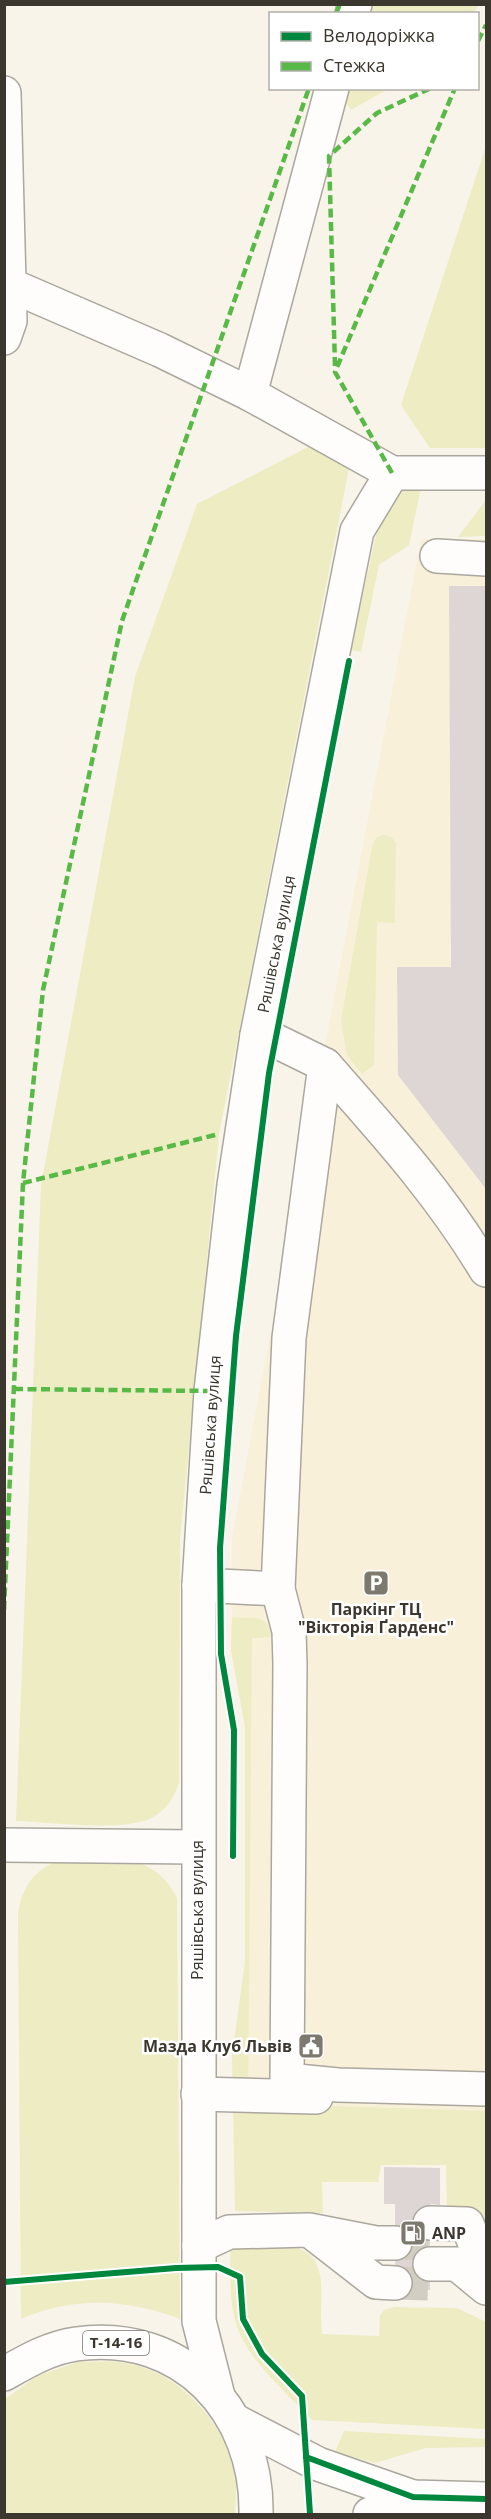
<svg xmlns="http://www.w3.org/2000/svg" width="491" height="2519" viewBox="0 0 491 2519" font-family="'Open Sans',sans-serif">
<rect width="100%" height="100%" fill="#f9f4e9"/>
<!-- built -->
<path fill="#f8f0d9" d="M421,539H486V2111L248,2103L232,2056L245,1962V1727L231,1650L232,1537Z"/>
<!-- green -->
<g fill="#edecc2">
<path d="M369,5H479L473,13L366,14Z"/>
<path d="M341,89H388L351,110L340,92Z"/>
<path d="M486,146V448H430L401,405Z"/>
<path d="M310,446L349,468L219,1134L180,1540L179,1782C175,1798 163,1814 147,1820C115,1831 51,1822 16,1821L41,1185L135,677L197,504Z"/>
<path d="M421,488L409,545L379,565L361,652L351,650L378,526L395,492Z"/>
<path d="M486,500V536L458,537Z"/>
<path d="M383,835L391,837L396,843L395,923L377,922L374,1065L362,1074L347,1055L341,1021L372,847L376,838Z"/>
<path d="M232,1617C250,1620 268,1611 271,1637L252,1638L248,2103L486,2111V2225L474,2213H447L446,2165H381L378,2182H322L323,2213L235,2211L232,2056L245,1962V1727L231,1650Z"/>
<path d="M61,1860C108,1860 153,1849 177,1898L180,2319C127,2299 74,2296 21,2319L18,1914C22,1887 34,1869 61,1860Z"/>
<path d="M230,2246C266,2246 317,2232 321,2282C322,2299 320,2317 322,2334L379,2336L380,2315L384,2310L395,2307L457,2308L484,2321L486,2323V2429L312,2420C285,2390 243,2358 234,2316C229,2295 231,2269 230,2246Z"/>
<path d="M78,2362C91,2362 106,2361 119,2362C176,2368 227,2422 235,2478C237,2489 235,2503 235,2514H5V2399L37,2376Z"/>
<path d="M344,2431L486,2439V2447L426,2448L375,2463L335,2452Z"/>
</g>
<!-- building -->
<g fill="#ded6d4">
<path d="M449,586H486V1189L398,1075L397,967H451Z"/>
<path d="M384,2167L440,2168V2205L430,2204V2290H395V2204H384Z"/>
</g>
<g fill="none" stroke-linecap="round" stroke-linejoin="round">
<!-- minor-tunnel -->
<g stroke="#d3cec4" stroke-width="33" stroke-dasharray="33 16" stroke-linecap="butt">
<path d="M395,2243L430,2244"/>
<path d="M395,2283L430,2284"/>
</g>
<defs>
<g id="minor">
<path d="M352,14L355,4"/>
<path d="M332,88L250,394L392,473H486"/>
<path d="M4,93L10,321L4,338"/>
<path d="M10,285L160,350L250,394"/>
<path d="M437,556L486,559"/>
<path d="M257,1035L276,1041L325,1065"/>
<path d="M486,1270C439,1192 385,1133 325,1065L289,1338L278,1589L289,1631L290,1664L287,2080L338,2085L486,2089"/>
<path d="M199,1585L278,1589"/>
<path d="M4,1845L197,1847"/>
<path d="M198,2094L316,2097"/>
<path d="M430,2223L467,2224L486,2271"/>
<path d="M313,2233L376,2282L395,2283"/>
<path d="M199,2246L229,2232L309,2230L376,2243H395"/>
<path d="M430,2264H457L486,2288"/>
<path d="M218,2396L199,2321V1585L211,1391L234,1185L257,1035L357,531L392,473"/>
</g>
<g id="major">
<path d="M4,2374C27,2361 49,2348 76,2344C183,2329 258,2412 256,2514"/>
<path d="M237,2422L318,2464L413,2497L486,2499"/>
<path d="M370,2514L413,2497"/>
</g>
</defs>
<!-- minor casing -->
<use href="#minor" stroke="#aba79e" stroke-width="36"/>
<!-- major casing -->
<use href="#major" stroke="#aba79e" stroke-width="36"/>
<!-- minor -->
<use href="#minor" stroke="#fefdfc" stroke-width="33"/>
<!-- major -->
<use href="#major" stroke="#fefdfc" stroke-width="33"/>
<!-- quiet -->
<g stroke="#58b947" stroke-width="4.5" stroke-dasharray="9 4.5" stroke-linecap="butt">
<path d="M336,14L340,4"/>
<path d="M478,41L486,25"/>
<path d="M335,366L329,156L377,113L431,88"/>
<path d="M392,473L335,372L455,88"/>
<path d="M23,1183L219,1134"/>
<path d="M14,1389L211,1391"/>
<path d="M4,1610L23,1183L43,990L122,621L309,88"/>
</g>
<defs>
<g id="cycleway">
<path d="M233,1856L234,1730L221,1654L220,1548L236,1336L269,1073L349,661"/>
<path d="M4,2282L176,2268L218,2267L240,2277L243,2319L262,2354L302,2396L310,2514"/>
<path d="M306,2457L413,2497L486,2499"/>
</g>
</defs>
<!-- cycleway casing -->
<use href="#cycleway" stroke="#fff" stroke-width="10"/>
<!-- cycleway -->
<use href="#cycleway" stroke="#00873e" stroke-width="6"/>
</g>
<!-- icons -->
<defs>
<symbol id="parking-square" viewBox="-11 -11 22 22"><rect x="-9" y="-9" width="18" height="18" rx="4" fill="#7e796f" stroke="#fff"/><path d="M-3.5-5.5H1a3.5 3.5 0 0 1 0 7H-1V5.5H-3.5ZM-1-3.4V-.6H.8a1.4 1.4 0 0 0 0-2.8Z" fill="#fff"/></symbol>
<symbol id="civic-square" viewBox="-11 -11 22 22"><rect x="-9" y="-9" width="18" height="18" rx="4" fill="#7e796f" stroke="#fff"/><path d="M-.6-6.5H3V-4.5H.6V-3L4-1V1h2V6H-6V1h2V-1L-.6-3ZM-1.2 2.5V6h2.4V2.5Z" fill="#fff"/></symbol>
<symbol id="fuel-square" viewBox="-11 -11 22 22"><rect x="-9" y="-9" width="18" height="18" rx="4" fill="#7e796f" stroke="#fff"/><path d="M-5.5-6h7V0h2V4h1.3V-2.5L3-4.5l.8-.8L6-3V5H2.5V1h-1V6h-7ZM-4.2-4.7v3.2H.2V-4.7Z" fill="#fff"/></symbol>
</defs>
<g fill-rule="evenodd">
<use href="#parking-square" x="361" y="1568" width="30" height="30"/>
<use href="#civic-square" x="296" y="2031" width="30" height="30"/>
<use href="#fuel-square" x="398" y="2218" width="30" height="30"/>
</g>
<g text-anchor="middle" stroke-width="5" stroke-linejoin="round" paint-order="stroke">
<!-- shield labels -->
<rect fill="#fff" stroke="#76736d" stroke-width="1.5" x="83" y="2331" width="66" height="24" rx="4.5"/>
<g font-size="15" font-weight="bold" fill="#3b372e">
<text x="116" y="2348">Т-14-16</text>
</g>
<!-- street labels -->
<g font-size="16" fill="#3b372e" stroke="#fff">
<text transform="translate(276 944) rotate(-79)" y="6">Ряшівська вулиця</text>
<text transform="translate(210 1425) rotate(-86)" y="6">Ряшівська вулиця</text>
<text transform="translate(197 1910) rotate(-90)" y="6">Ряшівська вулиця</text>
</g>
<!-- poi labels -->
<g font-size="16" font-weight="bold" fill="#3b372e" stroke="#fff">
<text x="376" y="1615">Паркінг ТЦ<tspan x="376" dy="18">"Вікторія Ґарденс"</tspan></text>
<text x="292" y="2052" text-anchor="end">Мазда Клуб Львів</text>
<text x="432" y="2239" text-anchor="start">ANP</text>
</g>
</g>
<!-- border -->
<rect width="491" height="2519" fill="none" stroke="#3b372e" stroke-width="12"/>
<!-- legend -->
<rect x="269" y="12" width="210" height="78" fill="#ffffff" stroke="#b1afab" stroke-width="1.5"/>
<rect x="281" y="32" width="30" height="9" fill="#00873e" stroke="#b1afab" stroke-width="1.5"/>
<text x="323" y="42" font-size="18" fill="#3b372e">Велодоріжка</text>
<rect x="281" y="62" width="30" height="9" fill="#58b947" stroke="#b1afab" stroke-width="1.5"/>
<text x="323" y="72" font-size="18" fill="#3b372e">Стежка</text>
</svg>
